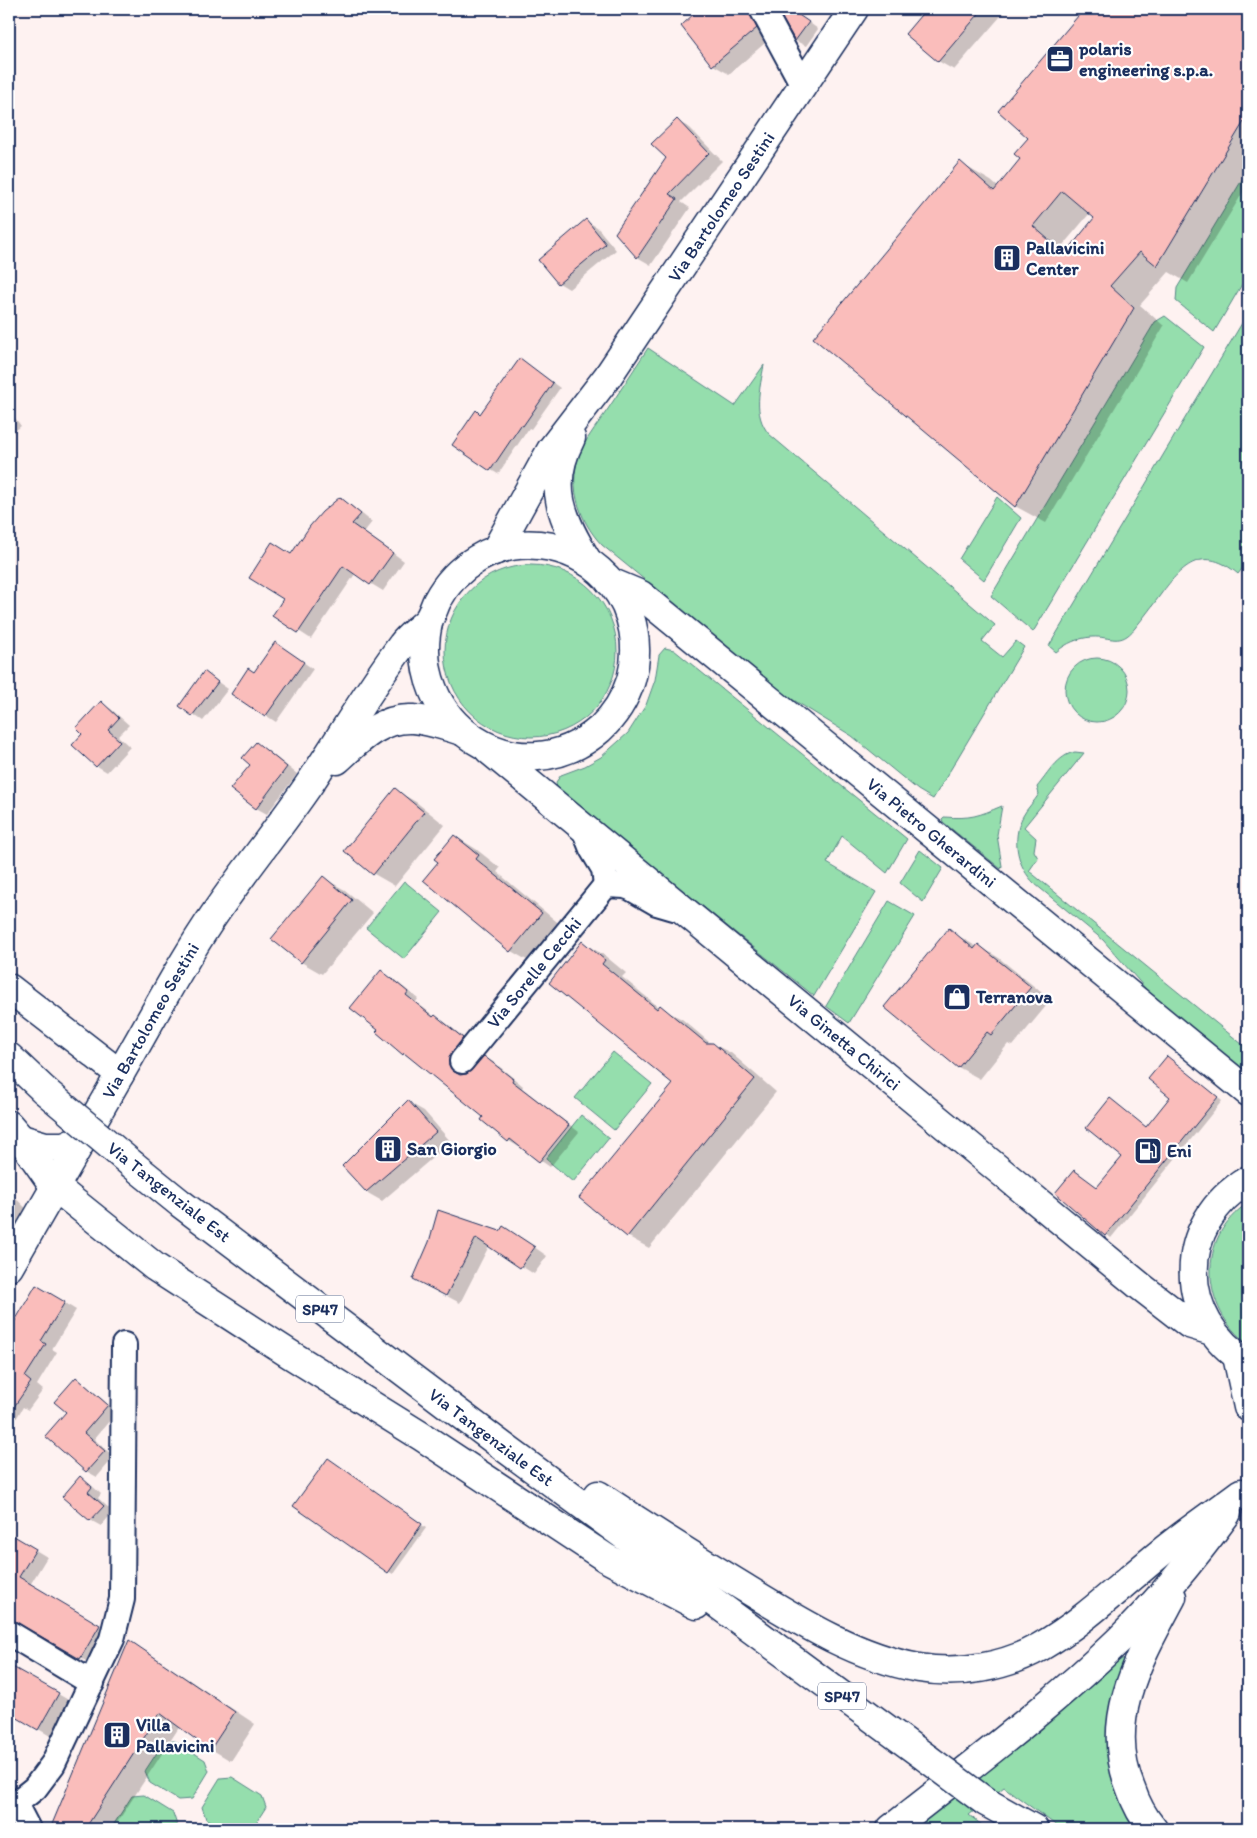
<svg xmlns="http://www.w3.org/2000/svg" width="1257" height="1838" viewBox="0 0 1257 1838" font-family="Itim,sans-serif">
<rect width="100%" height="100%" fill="#fef2f1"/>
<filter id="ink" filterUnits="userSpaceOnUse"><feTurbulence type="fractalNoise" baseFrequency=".02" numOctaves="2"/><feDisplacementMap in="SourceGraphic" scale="10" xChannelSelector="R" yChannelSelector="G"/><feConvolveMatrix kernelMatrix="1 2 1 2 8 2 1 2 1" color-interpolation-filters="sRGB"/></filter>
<g filter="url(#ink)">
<!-- green -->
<g fill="#95dead" stroke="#588686">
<path d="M1248,170V274L1214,332L1176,301L1177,288Z"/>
<path d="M1248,313V561L1238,574C1204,545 1183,564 1161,594C1153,605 1144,617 1135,628C1120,647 1111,636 1092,637C1078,638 1067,643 1056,652L1049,646Z"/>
<path d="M1165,316L1204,347L1033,632L991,596L1155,322Z"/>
<path d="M648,348L735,406L764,365C760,388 752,414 769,434L995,625L982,641L1002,657L1016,641L1024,647L933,799L918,790L852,736L787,696L602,545C578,520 566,481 582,448C589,435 599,422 608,409C621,389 635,368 648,348Z"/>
<path d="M997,497L1021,518L984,580L959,559Z"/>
<circle cx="531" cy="651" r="86"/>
<path d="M665,648L674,650L907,839L887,873L842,836L827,863L876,892L814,996L557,789L556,782L561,775L585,766L601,757L628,733L646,705L655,680L659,655Z"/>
<circle cx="1097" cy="690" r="32"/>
<path d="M1075,752L1084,753L1024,827L1036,838L1034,851L1038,858L1029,871L1248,1049V1074L1152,996L1103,940L1035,884C1017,867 1011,839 1023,816C1027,808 1034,802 1039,794L1037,787C1048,774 1058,755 1075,752Z"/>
<path d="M1002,806L997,835L1002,866L1001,869L943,822L942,819L944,817C971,819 978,816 1002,806Z"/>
<path d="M920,850L943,868L923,902L900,883Z"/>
<path d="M404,881L442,912L404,959L366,928Z"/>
<path d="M889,901L915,916L849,1023L826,1006Z"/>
<path d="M613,1052L652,1084L614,1130L575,1098Z"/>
<path d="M581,1115L609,1138L573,1182L546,1159Z"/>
<path d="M1248,1203V1344C1201,1309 1196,1237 1248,1203Z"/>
<path d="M1127,1658L1122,1677L1143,1829H1061L1004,1787L969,1815L987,1829H914L1072,1703L1116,1663L1122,1659Z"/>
<path d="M175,1741L205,1760L209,1771L192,1799L178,1800L150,1783L145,1771L164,1742Z"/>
<path d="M232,1777L262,1796L266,1807L252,1829H223L206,1819L202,1807L220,1778Z"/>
<path d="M144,1795L173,1813L177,1825L175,1829H115L114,1824L132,1796Z"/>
</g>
<!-- shadow -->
<g fill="#0003" fill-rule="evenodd">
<path d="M701,9H739L766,27L772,37L729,74L713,65L682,26Z"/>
<path d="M779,9H788L793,11L818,29L806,46L796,41Z"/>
<path d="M928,9H1007L954,70L938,61L907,34Z"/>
<path d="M1085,9H1248V184L1188,283L1169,272L1140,305L1164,326L1046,523L1015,506L960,163L991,181L998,187L1022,159L1029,138L1000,111ZM1090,213L1096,218L1069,250L1063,245Z"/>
<path d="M677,121L690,128L722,161L681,202L690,208L651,265L637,257L668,158Z"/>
<path d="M586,221L597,227L616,250L569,289L559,283Z"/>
<path d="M527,364L560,388L531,429L529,428L498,474L491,470L481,415Z"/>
<path d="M9,410L21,426L9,436Z"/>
<path d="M340,498L352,506L372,522L364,532L404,561L383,591L355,574L311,639L274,615L285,599L292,555Z"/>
<path d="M286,650L313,669L276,722L233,694L255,673Z"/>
<path d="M205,673L228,689L203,721L181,706Z"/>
<path d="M101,703L111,709L129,725L118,736L130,747L107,772L97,766L84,734Z"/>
<path d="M256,744L267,750L297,774L267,814L256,808L232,789L252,765Z"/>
<path d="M395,790L416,802L445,825L395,886L374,874Z"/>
<path d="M455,836L476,849L500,868L497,872L562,926L532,963L511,951L440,862Z"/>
<path d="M323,878L345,890L373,913L322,974L301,962Z"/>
<path d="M949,930L977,947L978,945L999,958L1051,1000L1013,1046L1008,1044L980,1079L958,1067Z"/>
<path d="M583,943L604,955L626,973L622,977L660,1008L682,1019L709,1042L731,1053L776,1092L649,1248L627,1236L674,1084Z"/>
<path d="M381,972L392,978L418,999L416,1002L435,1017L446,1023L473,1045L459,1065V1072L461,1076L468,1075L484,1057L495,1063L523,1086L522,1088L579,1132L550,1167L520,1146L519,1147L509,1141L485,1117L414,1060L404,1054L379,1030Z"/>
<path d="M1172,1061L1222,1101L1111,1238L1057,1193L1097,1188L1172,1097Z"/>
<path d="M408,1102L424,1111L451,1142L382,1201L366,1192Z"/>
<path d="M9,1192L34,1216L9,1241Z"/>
<path d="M500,1233L517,1235L547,1256L534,1274L489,1246L460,1303L428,1286L430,1243Z"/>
<path d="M37,1286L76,1310L52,1349L57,1352L37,1385L43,1390L28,1410L23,1407L9,1431V1332Z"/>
<path d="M76,1379L86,1385L117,1412L94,1439L114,1457L97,1477L86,1471L67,1412Z"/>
<path d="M333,1462L426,1528L393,1574L388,1571Z"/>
<path d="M80,1478L90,1484L101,1494L98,1498L113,1512L101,1526L90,1520Z"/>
<path d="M9,1534L47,1557L30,1585L111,1633L93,1665L11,1618H9Z"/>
<path d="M130,1642L150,1654L255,1724L231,1761L211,1749L180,1726L113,1829H52Z"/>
<path d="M9,1666L72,1702L52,1737L9,1712Z"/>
</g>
<!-- building -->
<g fill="#fabdbb" stroke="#1b2f5e" fill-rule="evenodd">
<path d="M699,9H748L757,28L712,66L681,26Z"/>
<path d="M777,9H790L809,22L795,41Z"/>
<path d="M926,9H983L938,62L905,34Z"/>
<path d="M1084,9H1248V115L1157,266L1140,252L1110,286L1134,308L1015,507L813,338L960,161L994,191L1020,159L1014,154L1028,138L998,111ZM1062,191L1094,218L1065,254L1033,226Z"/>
<path d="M677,119L709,153L669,194L677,199L637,258L615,233L666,158L651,144Z"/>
<path d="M586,219L606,244L558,284L538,260Z"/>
<path d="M520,358L553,383L523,426L521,425L490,471L452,445L476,410L480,414Z"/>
<path d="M340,497L361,514L352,524L393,553L370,585L343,566L298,633L272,616L283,599L249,578L272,542L291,554L310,526L322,512Z"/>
<path d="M275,642L304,662L265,717L231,694L248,668L254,672Z"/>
<path d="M204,671L218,682L192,716L179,706Z"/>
<path d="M101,701L119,718L108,730L120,741L96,767L72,745L82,734L76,728Z"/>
<path d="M256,742L287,767L256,809L230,789L250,765L242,758Z"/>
<path d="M395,788L424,812L373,875L344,851Z"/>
<path d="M454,835L479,855L476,859L542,913L510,952L423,880L438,862L434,859Z"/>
<path d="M323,876L352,900L301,963L271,939Z"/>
<path d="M949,928L974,949L978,944L1031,987L991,1035L987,1032L958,1068L884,1007Z"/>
<path d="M582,941L605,960L602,964L657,1009L660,1005L706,1043H713L755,1079L627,1237L579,1198L673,1084L549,983Z"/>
<path d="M381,970L408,992L406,995L433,1017L435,1015L463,1038L449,1058V1065L453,1071L460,1075L467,1074L484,1056L513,1079L512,1081L569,1125L539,1162L510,1139L508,1142L481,1120L483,1117L404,1053L403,1055L376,1032L378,1030L350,1008Z"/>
<path d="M1167,1056L1218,1097L1105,1236L1055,1193L1074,1170L1097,1187L1122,1157L1086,1128L1110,1098L1146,1127L1170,1097L1148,1079Z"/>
<path d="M408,1100L436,1132L366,1192L342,1166Z"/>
<path d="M438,1210L500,1231L503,1226L535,1247L520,1268L476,1238L446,1296L413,1279L429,1242Z"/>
<path d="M36,1285L65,1302L41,1341L46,1344L25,1377L31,1382L9,1414V1331Z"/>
<path d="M76,1377L108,1405L84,1433L105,1451L86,1472L45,1436L66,1412L54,1402Z"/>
<path d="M328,1458L422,1524L388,1573L293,1506Z"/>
<path d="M80,1476L92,1487L88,1492L104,1506L90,1521L62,1497Z"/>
<path d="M9,1533L36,1549L19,1577L100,1625L80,1659L9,1618Z"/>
<path d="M129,1640L235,1712L210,1750L160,1713L85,1829H50Z"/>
<path d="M9,1665L59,1693L38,1730L9,1713Z"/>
</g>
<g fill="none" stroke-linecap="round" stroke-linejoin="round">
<defs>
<g id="street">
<path d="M762,9L803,85"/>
<path d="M584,829L592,849L604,869L606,885"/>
<path d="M606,885L625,886L631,888L657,903L674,908"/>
<path id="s1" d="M462,1061L606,885"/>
<path d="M9,1633L92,1683"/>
<path d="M15,1804L35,1788L53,1764L112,1639L122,1599L124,1345"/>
<path d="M15,1804L28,1829"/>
</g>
<g id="secondary">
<path d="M571,438C546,486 562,519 588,562"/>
<path id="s2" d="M496,550L551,450L608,376L854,9"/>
<path id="s3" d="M610,582L641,595L1248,1092"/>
<path id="s4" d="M489,750L1140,1286L1189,1324L1212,1331"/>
<path d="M337,760C359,740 381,717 413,719C430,720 447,727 462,731"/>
<path d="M1248,1180C1175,1223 1176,1320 1248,1363"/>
<path id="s5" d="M9,1267C47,1200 86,1134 124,1067C154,1015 182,961 216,912C246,868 280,827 310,783C341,737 369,689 402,645C409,635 420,629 428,620C432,615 434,607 437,601C446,584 460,569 477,559C522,532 580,544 613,585C634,611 640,648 631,680C625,699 614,716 600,729C519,800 402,722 429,619"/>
</g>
<g id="primary">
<path d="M9,988L120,1074"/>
<path d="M9,1057L44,1090"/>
<path d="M9,1125L21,1139L54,1186L155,1267L288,1353L421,1436L606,1558L696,1605"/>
<path d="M21,1139L45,1146H64L83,1138"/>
<path id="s6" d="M133,1165L180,1203L509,1451L928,1759"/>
<path d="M1237,1356L1248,1407"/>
<path d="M598,1495C646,1527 695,1558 745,1588C799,1621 856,1657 919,1668C959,1675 1005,1667 1040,1647C1087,1620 1126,1580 1168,1547C1192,1528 1217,1511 1241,1493"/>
<path d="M986,1802L1034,1829"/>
<path d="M891,1829C968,1768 1048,1709 1119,1640C1159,1601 1194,1558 1227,1513"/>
<path d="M1153,1829C1143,1817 1136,1804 1131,1789C1102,1720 1140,1657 1172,1597"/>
</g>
</defs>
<!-- street casing -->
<use href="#street" stroke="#1b2f5e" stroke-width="28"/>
<!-- secondary casing -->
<use href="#secondary" stroke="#1b2f5e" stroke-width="31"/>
<!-- primary casing -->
<use href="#primary" stroke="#1b2f5e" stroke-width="31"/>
<!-- street -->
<use href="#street" stroke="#fff" stroke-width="24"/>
<!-- secondary -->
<use href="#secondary" stroke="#fff" stroke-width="28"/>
<!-- primary -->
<use href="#primary" stroke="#fff" stroke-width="28"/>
<defs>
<g id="primary-bridge">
<path d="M44,1090L133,1165"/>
<path d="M928,1759L986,1802"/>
</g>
</defs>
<!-- primary-bridge casing -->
<use href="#primary-bridge" stroke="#1b2f5e" stroke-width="31" stroke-linecap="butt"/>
<!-- primary-bridge -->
<use href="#primary-bridge" stroke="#fff" stroke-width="28"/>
</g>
</g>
<!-- icons -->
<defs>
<symbol id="office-square" viewBox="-11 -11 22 22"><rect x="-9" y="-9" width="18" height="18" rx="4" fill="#1b2f5e" stroke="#fff"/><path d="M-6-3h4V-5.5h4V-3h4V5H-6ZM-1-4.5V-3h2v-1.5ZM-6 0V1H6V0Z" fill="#fff"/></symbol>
<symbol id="building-square" viewBox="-11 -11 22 22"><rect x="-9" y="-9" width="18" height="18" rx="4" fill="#1b2f5e" stroke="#fff"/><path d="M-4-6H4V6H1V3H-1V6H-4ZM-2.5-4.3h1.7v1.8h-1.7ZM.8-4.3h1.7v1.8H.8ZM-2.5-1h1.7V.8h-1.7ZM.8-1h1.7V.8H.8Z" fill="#fff"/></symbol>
<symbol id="shop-square" viewBox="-11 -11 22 22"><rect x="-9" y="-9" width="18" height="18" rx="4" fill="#1b2f5e" stroke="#fff"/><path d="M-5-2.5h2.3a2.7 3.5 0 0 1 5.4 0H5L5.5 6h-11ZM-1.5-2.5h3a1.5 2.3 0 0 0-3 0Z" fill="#fff"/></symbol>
<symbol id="fuel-square" viewBox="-11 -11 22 22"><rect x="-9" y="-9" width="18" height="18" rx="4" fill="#1b2f5e" stroke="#fff"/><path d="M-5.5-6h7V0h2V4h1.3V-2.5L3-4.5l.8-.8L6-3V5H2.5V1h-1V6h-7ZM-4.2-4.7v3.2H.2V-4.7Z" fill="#fff"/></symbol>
</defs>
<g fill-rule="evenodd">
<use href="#office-square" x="1044" y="43" width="32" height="32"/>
<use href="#building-square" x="991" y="242" width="32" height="32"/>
<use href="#shop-square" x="941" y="981" width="32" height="32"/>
<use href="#building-square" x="372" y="1133" width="32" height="32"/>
<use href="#fuel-square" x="1132" y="1135" width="32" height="32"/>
<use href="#building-square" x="101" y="1719" width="32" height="32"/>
</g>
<g text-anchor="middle" stroke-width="4.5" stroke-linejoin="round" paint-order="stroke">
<!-- shield labels -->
<g fill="#fff" stroke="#5f6d8e" stroke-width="1">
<rect x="296" y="1295.5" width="48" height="27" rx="4"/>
<rect x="818" y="1682.5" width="48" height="27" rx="4"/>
</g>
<g font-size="16" font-weight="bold" fill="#1b2f5e">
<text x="320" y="1315">SP47</text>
<text x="842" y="1702">SP47</text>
</g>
<!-- poi labels -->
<g font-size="18" font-weight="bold" fill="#1b2f5e" stroke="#fff" text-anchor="start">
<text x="1079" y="55">polaris<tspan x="1079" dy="21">engineering s.p.a.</tspan></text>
<text x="1026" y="254">Pallavicini<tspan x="1026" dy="21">Center</tspan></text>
<text x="976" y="1003">Terranova</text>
<text x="407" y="1155">San Giorgio</text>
<text x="1167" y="1157">Eni</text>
<text x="136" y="1731">Villa<tspan x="136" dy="21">Pallavicini</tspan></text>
</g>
<!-- street labels -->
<g font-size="18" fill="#1b2f5e" stroke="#fff">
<text dy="6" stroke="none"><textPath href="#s2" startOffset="411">Via Bartolomeo Sestini</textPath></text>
<text dy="6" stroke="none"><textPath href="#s3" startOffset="409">Via Pietro Gherardini</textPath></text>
<text dy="6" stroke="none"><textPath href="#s1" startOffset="114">Via Sorelle Cecchi</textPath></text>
<text dy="6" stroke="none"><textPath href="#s5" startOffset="284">Via Bartolomeo Sestini</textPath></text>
<text dy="6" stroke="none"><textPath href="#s4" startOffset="460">Via Ginetta Chirici</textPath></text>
<text transform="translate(169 1192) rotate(38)" y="6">Via Tangenziale Est</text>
<text dy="6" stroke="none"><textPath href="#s6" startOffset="450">Via Tangenziale Est</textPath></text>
</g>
</g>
<!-- margin -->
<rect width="1257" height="1838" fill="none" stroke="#fff" stroke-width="30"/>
<rect x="15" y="15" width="1227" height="1808" fill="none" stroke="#1b2f5e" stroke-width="2" filter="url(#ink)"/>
</svg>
